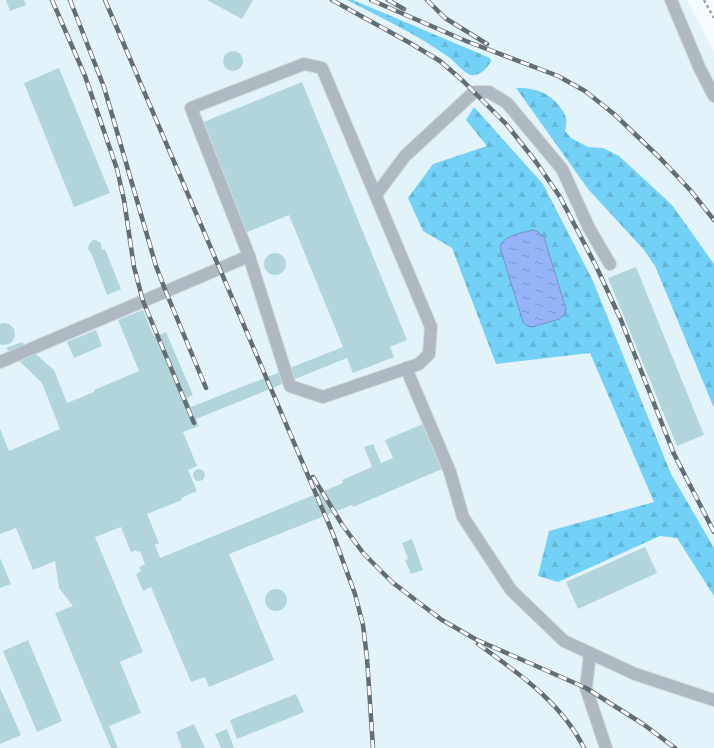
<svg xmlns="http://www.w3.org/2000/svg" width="714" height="748" viewBox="0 0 714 748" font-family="'Roboto Condensed',sans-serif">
<defs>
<pattern id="forest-firs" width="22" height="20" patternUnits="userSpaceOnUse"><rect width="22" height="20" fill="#73d1f7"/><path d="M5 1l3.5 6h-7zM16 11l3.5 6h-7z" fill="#64b4d5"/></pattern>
<pattern id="water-ripples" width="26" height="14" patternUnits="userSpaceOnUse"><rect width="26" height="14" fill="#95b4f8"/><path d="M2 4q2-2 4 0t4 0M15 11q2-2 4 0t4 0" fill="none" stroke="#7a94ca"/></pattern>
</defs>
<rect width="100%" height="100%" fill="#f5fbfe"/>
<!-- built -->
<path fill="#e3f3fa" d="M0,0H687L714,52V748H0Z"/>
<!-- forest -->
<g fill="url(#forest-firs)">
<path d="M347,0H353L490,58L491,61C488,67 482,74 475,75C467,77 456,63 450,58C418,35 382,18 347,0Z"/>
<path d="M516,88C534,87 552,93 562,110C563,112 566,115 566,118C567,121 566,127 565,131L571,138L588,147L603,148L619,156L672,205L714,264V408L655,266L644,250L588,189Z"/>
<path d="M474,107L543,184L593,281L671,474L714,548V596L677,538L660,536L558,582L538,576L549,531L654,502L590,353L496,364L452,248L423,231L408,198L433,164L487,146L466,120Z"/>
</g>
<!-- water -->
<path fill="url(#water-ripples)" stroke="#7690c1" d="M533,230L538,232L544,237L566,309L564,315L559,319L532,327L527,326L523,322L500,247C503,235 523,233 533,230Z"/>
<!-- building -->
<g fill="#b1d5db">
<path d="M6,0H24L26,5L10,11Z"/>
<path d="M207,0H253L242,19Z"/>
<circle cx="233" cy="61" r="10"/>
<path d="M59,68L110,193L74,207L24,83Z"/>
<path d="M302,82L407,340L390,347L394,357L353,373L347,358L196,419L199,426L183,432L197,466L188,470L197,491L181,498L182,500L147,514L159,543L155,545L160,558L343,483L342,480L372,467L364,447L373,444L381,463L393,458L385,440L423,424L442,469L353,507L352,505L229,554L274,660L209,687L205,677L191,682L151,587L143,591L136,574L141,571L139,567L145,564L140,551L137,552L136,550L131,552L121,527L95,537L143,652L120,662L141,713L109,726L118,748H111L55,613L73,606L59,588L55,561L33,570L16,528L0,534V429L9,451L60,429L42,383L6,348L22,342L54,370L67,403L94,392V390L139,371L118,320L143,310L154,337L166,332L193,395L187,398L191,407L343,347L289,215L245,233L201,123Z"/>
<path d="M96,240L101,243L102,250L105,249L121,289L107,295L92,255L88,249L89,244L93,240Z"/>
<circle cx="275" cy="264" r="11"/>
<path d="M636,267L704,435L677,446L608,278Z"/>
<path d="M5,323L9,324L14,329L15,336L12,342L9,344L2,345L0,344V324Z"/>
<path d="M96,330L102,346L74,358L67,342Z"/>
<circle cx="199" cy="475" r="6"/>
<path d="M412,539L423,570L411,574L405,560L408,559L402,543Z"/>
<path d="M645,547L657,573L578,609L566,582Z"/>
<path d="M0,558L11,584L0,588Z"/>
<circle cx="276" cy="600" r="11"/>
<path d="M28,640L62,721L37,732L3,651Z"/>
<path d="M0,688L21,735L0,744Z"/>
<path d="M296,694L304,712L237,739L230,720Z"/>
<path d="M194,724L205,748H182L176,732Z"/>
<path d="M227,729L234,748H221L215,734Z"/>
</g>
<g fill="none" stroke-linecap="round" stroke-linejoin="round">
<defs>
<g id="minor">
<path d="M671,0L700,69L714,96"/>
<path d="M304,64L322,68L431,327L429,354L419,364L323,397L290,386L249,256L191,108Z"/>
<path d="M376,195L405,156L474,92H489L507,103L562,169L589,228L610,264"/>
<path d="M0,362L249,256"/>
<path d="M406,368L450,472L463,517L511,590L564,641L635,674L714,700"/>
<path d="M590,653L586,688L606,748"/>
</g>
</defs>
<!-- minor casing -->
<use href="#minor" stroke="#d1d9dc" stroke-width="14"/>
<!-- path -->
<path stroke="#9aa3a7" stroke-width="2.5" stroke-dasharray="3 3" stroke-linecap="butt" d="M704,0L714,18"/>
<!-- minor -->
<use href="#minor" stroke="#aeb9c2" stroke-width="12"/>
<defs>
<g id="rail">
<path d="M52,0L85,76L117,169L124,200L134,267L143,301L194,423"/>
<path d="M70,0L104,87L156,266L166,292L206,388"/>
<path d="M105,0L333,534L355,594L363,625L367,658L373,748"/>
<path d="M332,0L410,43L440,61L463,81L507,125L536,162L560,197L596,266L621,320L674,454L714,532"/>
<path d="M371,0L466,41L558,76L585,91L614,114L660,158L691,191L714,220"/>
<path d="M388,0L404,9"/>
<path d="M427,0L445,18L487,44"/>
<path d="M313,477L343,526L364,554L392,582L418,602L442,620L477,640L586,688L643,724L675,748"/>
<path d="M478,644C518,673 562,703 584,748"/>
</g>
</defs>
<!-- rail casing -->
<use href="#rail" stroke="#636e73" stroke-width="4.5"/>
<!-- rail -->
<use href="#rail" stroke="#fff" stroke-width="3" stroke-dasharray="9" stroke-linecap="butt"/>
</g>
</svg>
